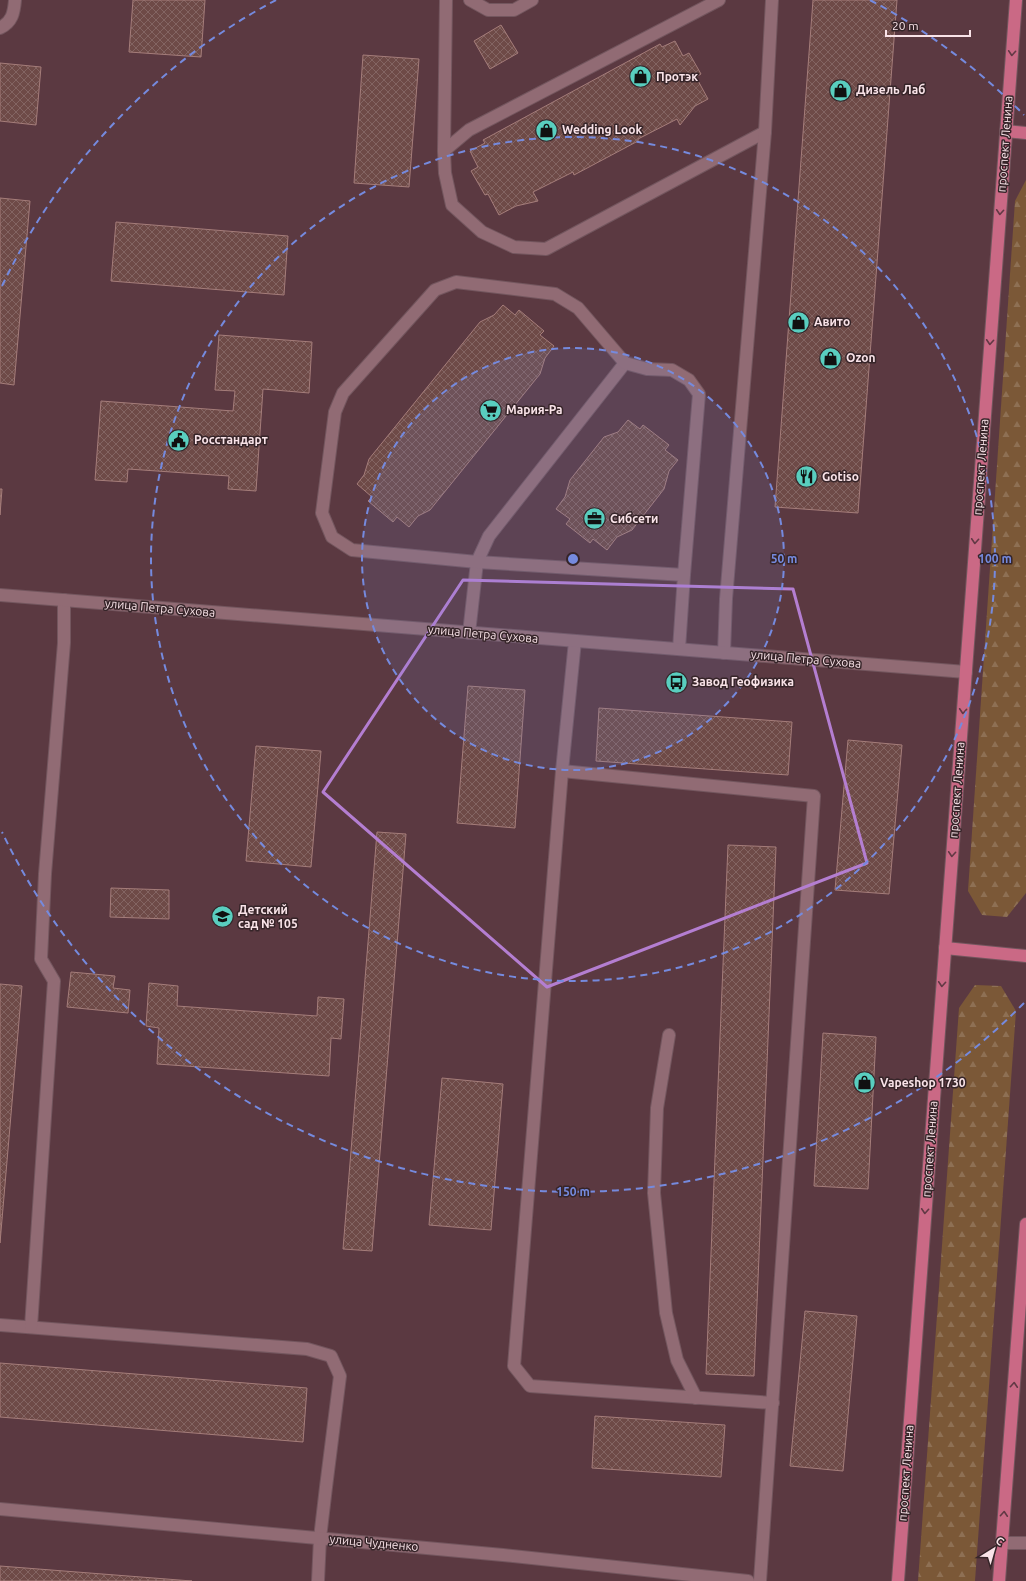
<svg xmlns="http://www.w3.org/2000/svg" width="1026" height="1581" viewBox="0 0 1026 1581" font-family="Ubuntu,sans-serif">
<defs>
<pattern id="forest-firs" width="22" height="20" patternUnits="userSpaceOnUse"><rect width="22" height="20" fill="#7b5837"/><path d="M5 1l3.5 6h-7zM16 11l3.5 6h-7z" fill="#8e7054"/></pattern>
<pattern id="building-cross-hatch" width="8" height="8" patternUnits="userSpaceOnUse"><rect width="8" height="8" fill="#6e4a47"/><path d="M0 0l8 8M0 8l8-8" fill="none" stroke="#836462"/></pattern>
</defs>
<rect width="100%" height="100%" fill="#5b3941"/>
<!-- forest -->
<g fill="url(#forest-firs)">
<path d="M1026,180V893L1007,917L982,915L968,891L1015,201Z"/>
<path d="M975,985L1001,986L1016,1011L975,1581H918L959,1008Z"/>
</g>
<!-- building -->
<g fill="url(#building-cross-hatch)" stroke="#a57d7a">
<path d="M133,0H205L201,57L129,52Z"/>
<path d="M813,0H897L858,513L775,507Z"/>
<path d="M501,25L518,53L490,69L474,41Z"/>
<path d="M675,41L683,56L689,53L701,74L696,77L708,99L695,106L680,125L677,119L638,139V141L574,175L573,172L533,192L538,201L516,206L499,215L488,194L485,195L471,171L478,167L470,151L485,143L483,140L660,44L662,47Z"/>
<path d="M363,55L419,59L409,187L354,183Z"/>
<path d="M0,63L41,67L36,125L0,121Z"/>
<path d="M0,198L30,201L14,385L0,383Z"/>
<path d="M116,222L288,236L284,295L111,281Z"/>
<path d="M503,305L515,315L519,310L544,331L540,335L554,346L545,358L540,374L430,510L418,516L409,527L397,517L393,522L368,501L372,497L357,484L364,475L369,459L480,322L494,315Z"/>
<path d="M219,335L312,342L309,393L263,389L256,491L228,489L229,476L128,469L127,482L95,480L101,401L233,411L235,391L215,390Z"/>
<path d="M628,420L640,429L643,425L669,445L665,450L678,460L669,471L664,489L632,530L617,537L607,550L593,539L590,543L566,524L570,519L556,509L565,497L570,480L604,437L618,432Z"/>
<path d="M0,489H2L0,515Z"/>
<path d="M468,686L525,690L515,828L457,823Z"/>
<path d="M599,708L792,722L788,775L596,761Z"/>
<path d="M848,740L902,745L889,894L835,890Z"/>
<path d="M256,746L321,751L311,867L246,861Z"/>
<path d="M377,832L406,834L372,1251L343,1249Z"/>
<path d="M728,845L776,847L754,1376L706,1374Z"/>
<path d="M111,888L169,890V919L110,917Z"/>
<path d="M71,972L115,976L113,988L130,990L128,1013L67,1007Z"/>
<path d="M149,983L178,986L177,1006L317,1016L318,997L344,999L341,1039L331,1038L329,1076L157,1064L159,1028L146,1026Z"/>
<path d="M0,984L22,986L0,1243Z"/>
<path d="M823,1033L876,1037L868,1189L814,1186Z"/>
<path d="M442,1078L503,1084L491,1230L429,1225Z"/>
<path d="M805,1311L857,1316L843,1471L790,1466Z"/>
<path d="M0,1363L307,1388L303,1442L0,1417Z"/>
<path d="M595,1416L725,1425L721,1477L592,1468Z"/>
<path d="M0,1566L192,1581H0Z"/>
</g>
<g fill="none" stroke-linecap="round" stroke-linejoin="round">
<defs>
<g id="service">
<path d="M470,0L488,10H514L532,0"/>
<path d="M719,0L469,130L444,151L445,173L452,205L482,232L514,247L546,249L765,132"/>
<path d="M0,28C12,22 14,13 15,0"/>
<path d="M444,151L446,0"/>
<path d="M469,633L477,562L489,536L625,363"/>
<path d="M575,641L562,771L514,1366L530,1386L773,1403"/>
<path d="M679,649L684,575L699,394L689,380L672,370L647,369L625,363L578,308L555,294L456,282L435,290L343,393L335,412L322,513L332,537L352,550L477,562L684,575"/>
<path d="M724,653L726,599L765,132L772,0"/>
<path d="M562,771L814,796L760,1581"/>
<path d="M669,1035L657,1108L654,1193L666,1313L677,1360L696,1398"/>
<path d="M0,1325L307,1349L331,1356L340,1376L326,1487L320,1538L318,1581"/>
<path d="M31,1327L54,981L41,959L45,874L64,643V600"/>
<path d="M1002,1543H1026"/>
</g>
<path id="minor" d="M0,1509L503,1555L748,1581"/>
<path id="tertiary" d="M0,595L966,672"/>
<g id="primary">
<path d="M1006,131L1026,133"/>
<path d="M945,948L1026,956"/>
<path d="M898,1581L1016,0"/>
<path d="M999,1581L1026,1224"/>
</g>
</defs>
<!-- service casing -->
<use href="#service" stroke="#73565e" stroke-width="14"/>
<!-- minor casing -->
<use href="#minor" stroke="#73565e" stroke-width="14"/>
<!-- tertiary casing -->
<use href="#tertiary" stroke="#73565e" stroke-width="14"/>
<!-- primary casing -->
<use href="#primary" stroke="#73565e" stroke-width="14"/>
<!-- service -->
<use href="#service" stroke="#916b74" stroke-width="12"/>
<!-- minor -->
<use href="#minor" stroke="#916b74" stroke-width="12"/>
<!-- tertiary -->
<use href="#tertiary" stroke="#916b74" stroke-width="12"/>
<!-- primary -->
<use href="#primary" stroke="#ca6985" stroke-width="12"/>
</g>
<!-- one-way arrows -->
<defs><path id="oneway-chevron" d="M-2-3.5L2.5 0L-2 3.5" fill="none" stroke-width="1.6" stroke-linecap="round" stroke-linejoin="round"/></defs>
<g stroke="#623945">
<use href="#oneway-chevron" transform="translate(1012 53) rotate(94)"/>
<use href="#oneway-chevron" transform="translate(1000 212) rotate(94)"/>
<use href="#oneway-chevron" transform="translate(990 342) rotate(94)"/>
<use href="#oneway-chevron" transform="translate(975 541) rotate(94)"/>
<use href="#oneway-chevron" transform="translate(963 711) rotate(94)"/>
<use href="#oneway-chevron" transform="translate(952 854) rotate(94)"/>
<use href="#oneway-chevron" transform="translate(942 984) rotate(94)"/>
<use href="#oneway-chevron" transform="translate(925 1211) rotate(94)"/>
<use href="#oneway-chevron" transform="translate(1014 1385) rotate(-86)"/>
<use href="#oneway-chevron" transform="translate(1004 1514) rotate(-86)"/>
</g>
<!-- marked area -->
<path fill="none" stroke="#b47ed1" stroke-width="3" stroke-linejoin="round" d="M463,580L793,589L867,863L547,987L323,792Z"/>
<!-- distance rings -->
<circle cx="573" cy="559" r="211" fill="#758ade" fill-opacity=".12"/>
<g fill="none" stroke="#758ade" stroke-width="2" stroke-dasharray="7 5">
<circle cx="573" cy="559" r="211"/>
<circle cx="573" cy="559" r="422"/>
<path d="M1024 1003A633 633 0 0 1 2 832M2 286A633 633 0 0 1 276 0M870 0A633 633 0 0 1 1024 115"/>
</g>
<!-- icons -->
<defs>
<symbol id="shop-disc" viewBox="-11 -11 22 22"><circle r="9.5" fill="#59cebf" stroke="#362529"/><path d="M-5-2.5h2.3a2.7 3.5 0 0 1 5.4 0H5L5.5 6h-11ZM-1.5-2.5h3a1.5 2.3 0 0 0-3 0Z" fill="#111"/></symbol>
<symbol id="supermarket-disc" viewBox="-11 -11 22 22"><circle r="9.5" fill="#59cebf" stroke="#362529"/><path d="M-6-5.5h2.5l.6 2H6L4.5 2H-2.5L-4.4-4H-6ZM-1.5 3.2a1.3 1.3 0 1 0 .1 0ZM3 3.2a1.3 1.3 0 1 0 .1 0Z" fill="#111"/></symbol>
<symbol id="civic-disc" viewBox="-11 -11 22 22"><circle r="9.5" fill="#59cebf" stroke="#362529"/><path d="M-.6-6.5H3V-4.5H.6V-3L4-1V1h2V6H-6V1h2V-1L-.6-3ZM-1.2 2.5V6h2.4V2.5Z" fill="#111"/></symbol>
<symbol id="restaurant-disc" viewBox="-11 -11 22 22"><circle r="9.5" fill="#59cebf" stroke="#362529"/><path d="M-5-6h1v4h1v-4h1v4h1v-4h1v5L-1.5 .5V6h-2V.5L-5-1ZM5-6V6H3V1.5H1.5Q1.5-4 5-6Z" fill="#111"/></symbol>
<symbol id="office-disc" viewBox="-11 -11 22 22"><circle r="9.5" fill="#59cebf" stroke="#362529"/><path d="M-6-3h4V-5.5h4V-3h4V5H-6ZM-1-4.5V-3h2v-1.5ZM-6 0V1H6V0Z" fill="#111"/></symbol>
<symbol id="bus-disc" viewBox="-11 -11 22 22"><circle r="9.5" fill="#59cebf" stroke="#362529"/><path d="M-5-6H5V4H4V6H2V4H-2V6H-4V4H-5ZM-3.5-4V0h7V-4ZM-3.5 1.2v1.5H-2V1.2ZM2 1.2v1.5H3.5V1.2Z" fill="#111"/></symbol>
<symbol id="school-disc" viewBox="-11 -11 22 22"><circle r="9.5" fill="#59cebf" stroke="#362529"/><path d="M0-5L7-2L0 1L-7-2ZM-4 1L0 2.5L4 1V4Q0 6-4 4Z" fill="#111"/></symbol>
</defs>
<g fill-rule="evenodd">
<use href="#shop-disc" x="628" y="64" width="25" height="25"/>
<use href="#shop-disc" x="828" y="78" width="25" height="25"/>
<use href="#shop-disc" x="534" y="118" width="25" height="25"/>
<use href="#shop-disc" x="786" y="310" width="25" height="25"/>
<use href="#shop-disc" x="818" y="346" width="25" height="25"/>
<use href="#supermarket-disc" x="478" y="398" width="25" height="25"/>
<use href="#civic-disc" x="166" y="428" width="25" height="25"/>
<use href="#restaurant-disc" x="794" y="464" width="25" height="25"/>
<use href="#office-disc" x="582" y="506" width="25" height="25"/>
<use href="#bus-disc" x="664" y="670" width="25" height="25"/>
<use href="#school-disc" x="210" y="904" width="25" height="25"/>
<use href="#shop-disc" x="852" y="1070" width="25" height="25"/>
</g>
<g text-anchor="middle" stroke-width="3" stroke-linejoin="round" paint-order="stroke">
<!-- poi labels -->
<g font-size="12" font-weight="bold" fill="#f9e3e8" stroke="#362529" text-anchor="start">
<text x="656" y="81">Протэк</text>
<text x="856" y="94">Дизель Лаб</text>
<text x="562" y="134">Wedding Look</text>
<text x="814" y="326">Авито</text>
<text x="846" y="362">Ozon</text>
<text x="506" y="414">Мария-Ра</text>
<text x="194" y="444">Росстандарт</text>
<text x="822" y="481">Gotiso</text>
<text x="610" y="523">Сибсети</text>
<text x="692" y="686">Завод Геофизика</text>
<text x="238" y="914">Детский<tspan x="238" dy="14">сад № 105</tspan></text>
<text x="880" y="1087">Vapeshop 1730</text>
</g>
<!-- street labels -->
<g font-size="12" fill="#f9e3e8" stroke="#362529">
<text transform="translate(1005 144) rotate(-86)" y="4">проспект Ленина</text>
<text transform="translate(981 467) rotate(-86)" y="4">проспект Ленина</text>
<text transform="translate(160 608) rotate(5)" y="4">улица Петра Сухова</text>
<text transform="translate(483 634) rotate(5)" y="4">улица Петра Сухова</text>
<text transform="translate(806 659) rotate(5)" y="4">улица Петра Сухова</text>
<text transform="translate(957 790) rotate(-86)" y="4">проспект Ленина</text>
<text transform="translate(930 1149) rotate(-86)" y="4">проспект Ленина</text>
<text transform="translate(906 1473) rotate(-86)" y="4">проспект Ленина</text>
<text transform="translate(374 1543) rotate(5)" y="4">улица Чудненко</text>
</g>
</g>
<circle cx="573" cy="559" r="6" fill="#758ade" stroke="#362529" stroke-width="2"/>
<g font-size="12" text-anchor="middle" font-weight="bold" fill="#758ade" stroke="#362529" stroke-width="3" stroke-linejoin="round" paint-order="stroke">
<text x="784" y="563">50 m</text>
<text x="995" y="563">100 m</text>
<text x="573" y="1196">150 m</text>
</g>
<!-- north arrow -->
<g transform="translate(994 1549) rotate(37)" stroke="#362529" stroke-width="3" paint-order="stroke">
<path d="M0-3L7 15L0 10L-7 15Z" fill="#f9e3e8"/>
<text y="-6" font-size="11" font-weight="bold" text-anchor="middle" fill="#f9e3e8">С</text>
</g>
<!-- scale -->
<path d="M886 30v6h84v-6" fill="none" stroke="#f9e3e8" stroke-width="2"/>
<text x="892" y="30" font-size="12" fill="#f9e3e8" stroke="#362529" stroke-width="3" paint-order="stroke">20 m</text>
</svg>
